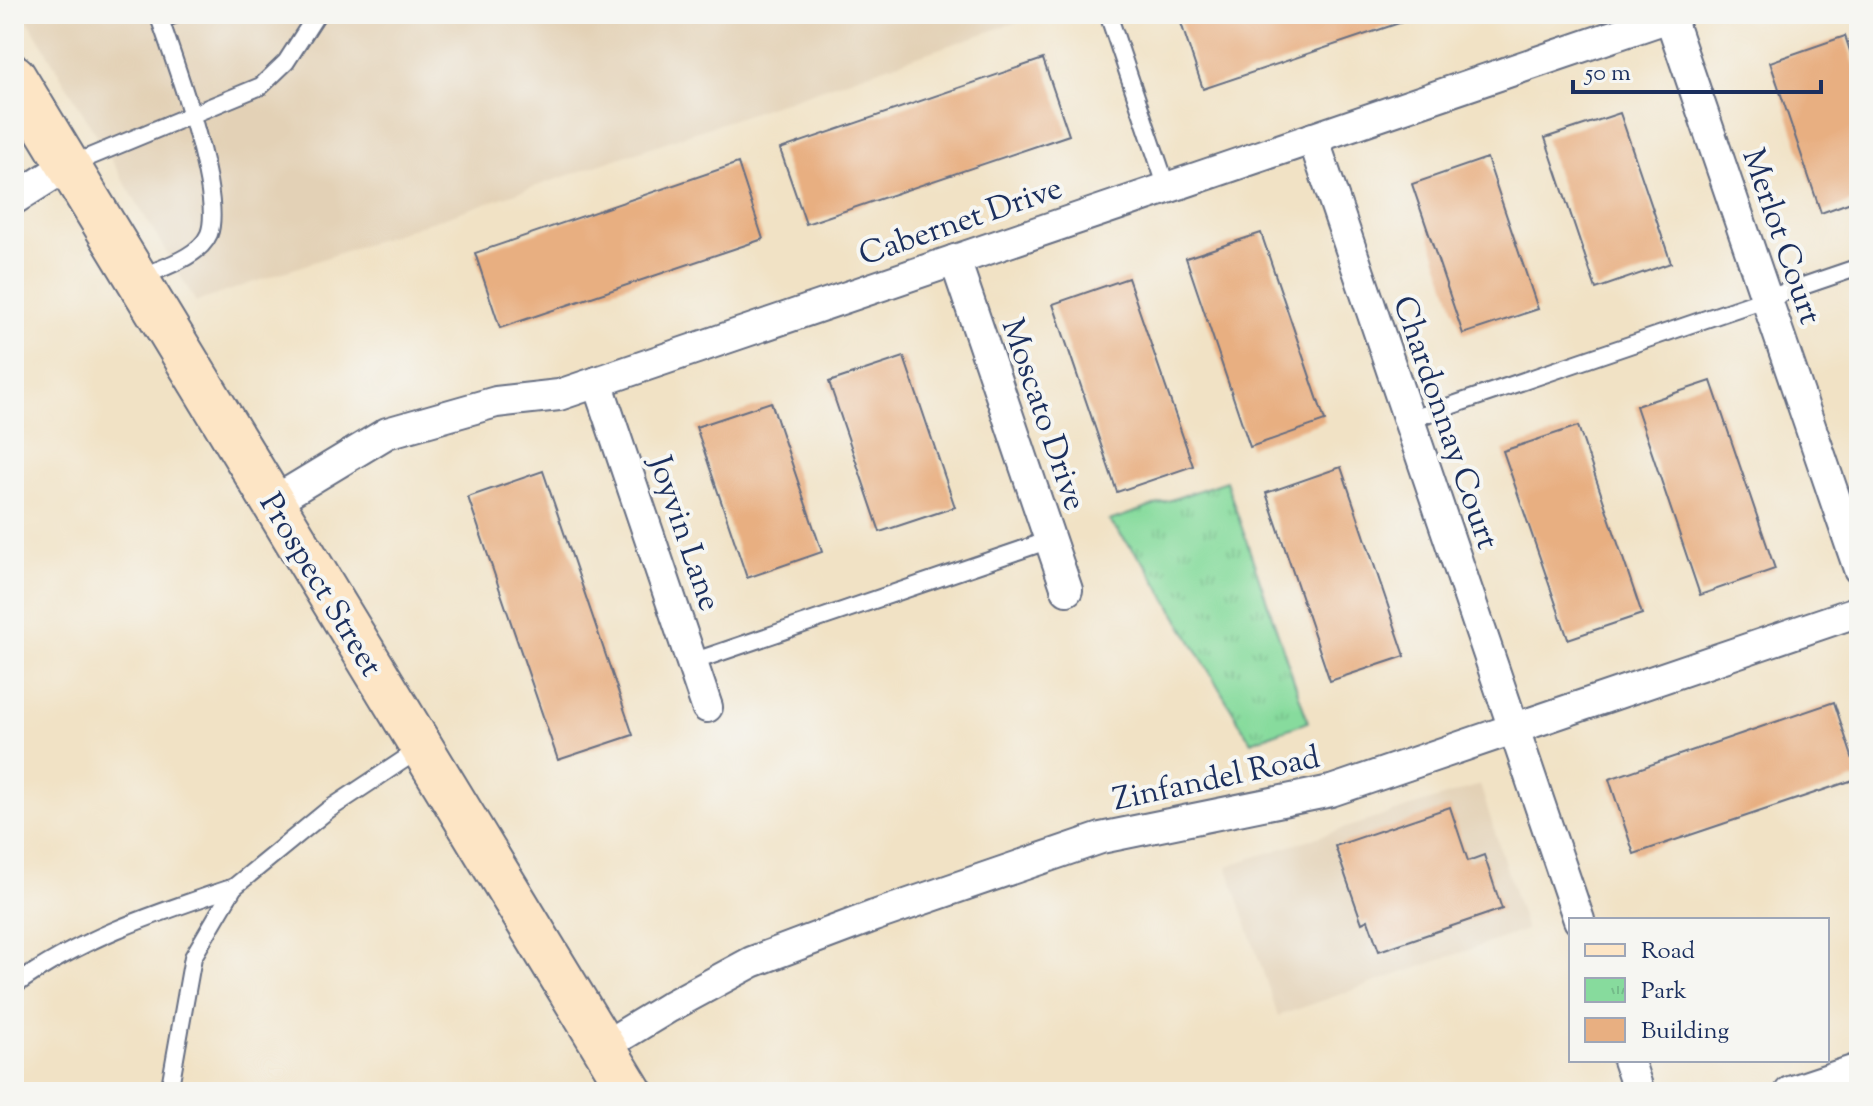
<svg xmlns="http://www.w3.org/2000/svg" width="1873" height="1106" viewBox="0 0 1873 1106" font-family="'Sorts Mill Goudy',serif">
<defs>
<pattern id="park-tufts" width="24" height="20" patternUnits="userSpaceOnUse" patternTransform="scale(2)"><rect width="24" height="20" fill="#87db9d"/><path d="M3 7l-1-3M5 7V3M7 7l1-3M15 17l-1-3M17 17v-4M19 17l1-3" fill="none" stroke="#74bc8a"/></pattern>
</defs>
<rect width="100%" height="100%" fill="#f6f6f2"/>
<filter id="ink" filterUnits="userSpaceOnUse"><feTurbulence type="fractalNoise" baseFrequency=".0125" numOctaves="2"/><feDisplacementMap in="SourceGraphic" scale="16" xChannelSelector="R" yChannelSelector="G"/><feConvolveMatrix kernelMatrix="1 2 1 2 8 2 1 2 1" color-interpolation-filters="sRGB"/></filter>
<filter id="wash" filterUnits="userSpaceOnUse"><feTurbulence type="fractalNoise" baseFrequency=".006" numOctaves="4" result="noise"/><feDisplacementMap in="SourceGraphic" scale="32" xChannelSelector="R" yChannelSelector="G"/><feGaussianBlur stdDeviation="1.8" result="paint"/><feColorMatrix in="noise" values="0 0 0 0 0 0 0 0 0 0 0 0 0 0 0 0 0 1.4 0 .05"/><feComposite in="paint" operator="in"/></filter>
<g filter="url(#wash)">
<rect width="100%" height="100%" fill="#f1e2c5"/>
<!-- built -->
<g fill="#e3d1b6">
<path d="M24,14H1041L196,302Z"/>
<path d="M1480,785L1526,930L1278,1016L1227,866Z"/>
</g>
<!-- park -->
<path fill="url(#park-tufts)" stroke="#51857e" stroke-width="2" d="M1226,481L1308,722L1251,742L1147,566L1109,521Z"/>
<g id="blocks">
<!-- building -->
<g fill="#e8af81">
<path d="M1178,14H1422L1423,15L1203,89Z"/>
<path d="M1845,36L1859,78V199L1821,213L1770,62Z"/>
<path d="M1043,59L1069,135L806,224L780,149Z"/>
<path d="M1620,113L1671,263L1596,289L1545,138Z"/>
<path d="M1487,158L1538,309L1463,334L1412,184Z"/>
<path d="M738,163L763,239L500,328L475,253Z"/>
<path d="M1261,233L1325,421L1250,447L1186,258Z"/>
<path d="M1128,278L1193,466L1117,492L1053,304Z"/>
<path d="M904,357L955,507L880,532L829,382Z"/>
<path d="M1711,381L1775,569L1700,595L1636,406Z"/>
<path d="M771,402L822,552L747,578L696,427Z"/>
<path d="M1578,426L1642,614L1568,639L1503,451Z"/>
<path d="M1341,467L1405,656L1330,681L1266,493Z"/>
<path d="M543,471L633,735L558,760L468,497Z"/>
<path d="M1834,702L1859,778L1634,854L1609,779Z"/>
<path d="M1450,807L1468,861L1484,855L1502,909L1379,951L1368,920L1362,923L1335,846Z"/>
</g>
</g>
</g>
<g filter="url(#ink)">
<use href="#blocks" fill-opacity="0" stroke="#666e82" stroke-width="2"/>
<g fill="none" stroke-linecap="round" stroke-linejoin="round">
<defs>
<g id="lane">
<path d="M1108,14L1167,188"/>
<path d="M160,20L177,14"/>
<path d="M70,165L261,86L286,62L317,14"/>
<path d="M137,279C160,268 199,258 209,234C224,195 173,57 158,14"/>
<path d="M1409,420L1859,267"/>
<path d="M692,662L1050,540"/>
<path d="M14,986C80,938 157,913 234,887"/>
<path d="M169,1092L193,957L234,887L328,810L420,749"/>
</g>
<g id="street">
<path d="M1670,17L1859,569"/>
<path d="M1313,138L1579,920"/>
<path d="M14,199L68,165"/>
<path d="M955,260L1067,590"/>
<path d="M597,382L707,707"/>
<path d="M273,502L387,433L496,402L559,395L1678,14"/>
<path d="M603,1047L669,1007L752,962L874,916L1101,838L1331,791L1859,611"/>
<path d="M1628,1060L1639,1092"/>
<path d="M1790,1092L1859,1069"/>
</g>
<path id="secondary" d="M14,76L631,1092"/>
</defs>
<!-- lane casing -->
<use href="#lane" stroke="#666e82" stroke-width="20"/>
<!-- street casing -->
<use href="#street" stroke="#666e82" stroke-width="34"/>
<!-- secondary casing -->
<use href="#secondary" stroke="#666e82" stroke-width="46"/>
<!-- lane -->
<use href="#lane" stroke="#fff" stroke-width="16"/>
<!-- street -->
<use href="#street" stroke="#fff" stroke-width="30"/>
<!-- secondary -->
<use href="#secondary" stroke="#fde5c5" stroke-width="42"/>
</g>
</g>
<g text-anchor="middle" stroke-width="8" stroke-linejoin="round" paint-order="stroke">
<!-- street labels -->
<g font-size="32" fill="#1b2f5e" stroke="#f6f6f2">
<text transform="translate(960 220) rotate(-19)" y="11">Cabernet Drive</text>
<text transform="translate(1783 236) rotate(71)" y="11">Merlot Court</text>
<text transform="translate(1045 414) rotate(71)" y="11">Moscato Drive</text>
<text transform="translate(1447 422) rotate(71)" y="11">Chardonnay Court</text>
<text transform="translate(686 533) rotate(71)" y="11">Joyvin Lane</text>
<text transform="translate(322 584) rotate(59)" y="11">Prospect Street</text>
<text transform="translate(1216 777) rotate(-12)" y="11">Zinfandel Road</text>
</g>
</g>
<!-- margin -->
<rect width="1873" height="1106" fill="none" stroke="#f6f6f2" stroke-width="48"/>
<!-- legend -->
<rect x="1569" y="918" width="260" height="144" fill="#f6f6f2" stroke="#9ea6b7" stroke-width="2"/>
<rect x="1585" y="944" width="40" height="12" fill="#fde5c5" stroke="#9ea6b7" stroke-width="2"/>
<text x="1641" y="958" font-size="24" fill="#1b2f5e">Road</text>
<rect x="1585" y="978" width="40" height="24" fill="url(#park-tufts)" stroke="#9ea6b7" stroke-width="2"/>
<text x="1641" y="998" font-size="24" fill="#1b2f5e">Park</text>
<rect x="1585" y="1018" width="40" height="24" fill="#e8af81" stroke="#9ea6b7" stroke-width="2"/>
<text x="1641" y="1038" font-size="24" fill="#1b2f5e">Building</text>
<!-- scale -->
<path d="M1573 80v12h248v-12" fill="none" stroke="#1b2f5e" stroke-width="4"/>
<text x="1585" y="80" font-size="24" fill="#1b2f5e" stroke="#f6f6f2" stroke-width="6" paint-order="stroke">50 m</text>
</svg>
